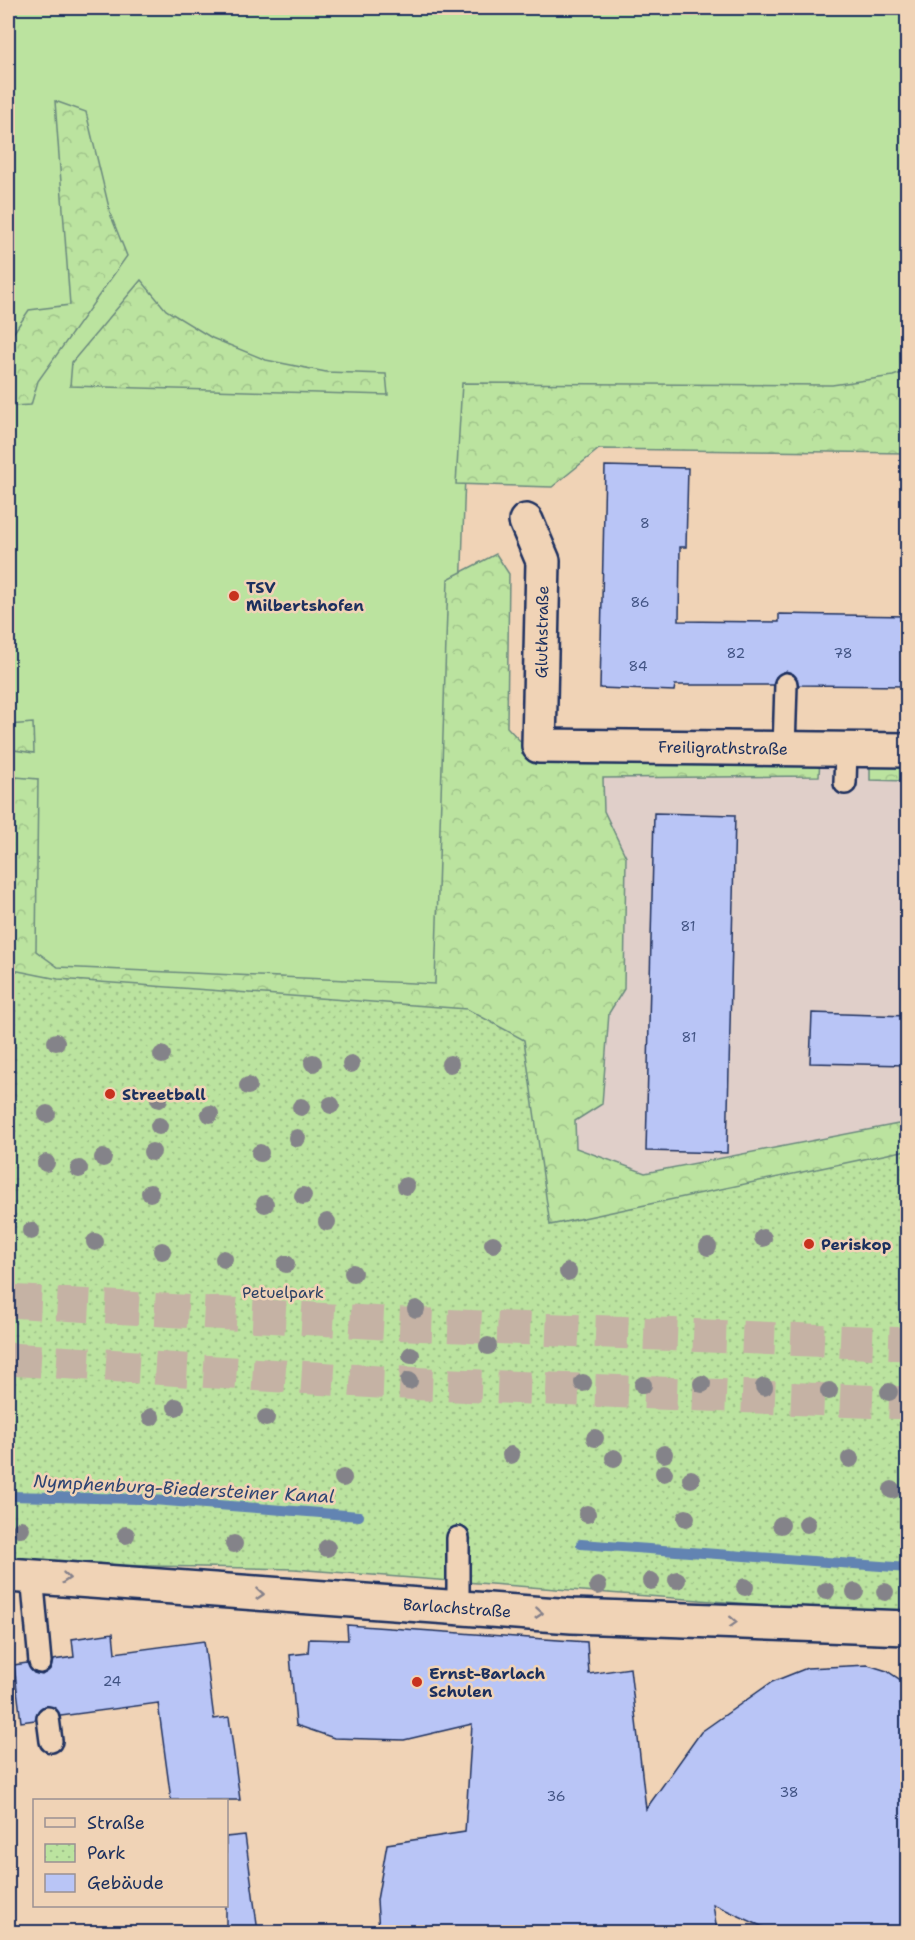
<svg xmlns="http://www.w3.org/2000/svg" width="915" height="1940" font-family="'Shantell Sans',sans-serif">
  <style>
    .built { fill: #e0cfc9 }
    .grass { fill: #bbe39f; stroke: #6b897e; stroke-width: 1.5 }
    .forest { fill: url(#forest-crowns); stroke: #6b897e; stroke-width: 1.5 }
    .park { fill: url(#park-dots); stroke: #6b897e; stroke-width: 1.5 }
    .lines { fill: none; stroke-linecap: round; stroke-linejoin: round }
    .stream { stroke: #6284b2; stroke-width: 10 }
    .building { fill: #b9c5f6; stroke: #1b2f5e; stroke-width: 1.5 }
    .highway-tunnel { stroke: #c5b2a4; stroke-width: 33; stroke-dasharray: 33 16; stroke-linecap: butt }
    .lane-casing { stroke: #1b2f5e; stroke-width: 26 }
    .street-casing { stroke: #1b2f5e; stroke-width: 38 }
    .lane { stroke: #f0d3b6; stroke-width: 21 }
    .street { stroke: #f0d3b6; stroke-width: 33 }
    .tree { fill: #848389 }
    .oneway { stroke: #86818a }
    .poi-dot { fill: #c8321e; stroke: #f0d3b6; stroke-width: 2 }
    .labels { text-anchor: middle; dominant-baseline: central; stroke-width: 5; stroke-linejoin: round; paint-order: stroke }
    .number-label { font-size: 14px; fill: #425484 }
    .poi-label { font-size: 16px; font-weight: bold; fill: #1b2f5e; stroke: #f0d3b6; text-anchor: start }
    .street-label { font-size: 16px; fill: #1b2f5e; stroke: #f0d3b6 }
    .park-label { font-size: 16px; fill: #2b4164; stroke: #f0d3b6 }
    .water-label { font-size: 18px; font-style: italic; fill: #2d4473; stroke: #f0d3b6 }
  </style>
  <defs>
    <pattern id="forest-crowns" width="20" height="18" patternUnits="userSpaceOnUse" patternTransform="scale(1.5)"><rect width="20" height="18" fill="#bbe39f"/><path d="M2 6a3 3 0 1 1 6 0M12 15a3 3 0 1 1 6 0" fill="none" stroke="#a0c38b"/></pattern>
    <pattern id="park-dots" width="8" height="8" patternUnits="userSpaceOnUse" patternTransform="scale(1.5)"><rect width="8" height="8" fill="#bbe39f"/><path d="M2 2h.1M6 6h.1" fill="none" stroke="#a0c38b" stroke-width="1.8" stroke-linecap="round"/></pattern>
  </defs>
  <rect width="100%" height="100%" fill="#f0d3b6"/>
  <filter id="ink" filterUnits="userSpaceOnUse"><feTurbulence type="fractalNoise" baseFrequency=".0167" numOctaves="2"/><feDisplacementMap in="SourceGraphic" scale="12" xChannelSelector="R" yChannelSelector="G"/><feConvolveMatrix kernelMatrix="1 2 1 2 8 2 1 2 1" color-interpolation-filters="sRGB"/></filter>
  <g filter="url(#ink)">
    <!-- built -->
    <path class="built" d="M572 746 907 751V1150L550 1225Z"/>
    <!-- grass -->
    <path class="grass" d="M8 8H907V446L466 444 456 746 467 1009 8 969Z"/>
    <!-- forest -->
    <path class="forest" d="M55 101 86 112 111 216 127 256 38 381 31 405 12 406 8 341 29 310 70 305Z
      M141 280 166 310 212 338 266 360 326 372 386 374 388 395 70 386 72 362Z
      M907 371V453L599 449 552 487 456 484 462 383 832 385 893 376Z
      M496 554 509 574 507 727 521 742 555 757 820 758 819 776 603 778 604 811 626 857 624 989 609 1013 602 1104 575 1121 576 1148 645 1173 898 1124 907 1128V1189L543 1257 8 990V844L16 777 38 779 36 951 58 967 435 984 448 579Z
      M33 723 34 753 8 749V725Z
      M870 761H907V781L870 780Z"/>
    <!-- park -->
    <path class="park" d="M8 969 58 979 467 1009 524 1040 550 1225 907 1150V1616L294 1569 8 1563Z"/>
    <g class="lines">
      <!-- stream -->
      <path class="stream" d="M8 1496 140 1499 359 1516
        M581 1544 908 1568"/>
    </g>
    <!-- building -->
    <path class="building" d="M605 466 688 468 686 547H680L679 621 779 622V614L908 616V686L799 685 793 674 786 671 776 677 773 685H675L674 691 600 688Z
      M654 813 735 815 727 1153 646 1151Z
      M812 1013 908 1016V1065L810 1063Z
      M347 1625 587 1642 589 1674 630 1668 646 1809 701 1732 772 1682 807 1668 868 1665 887 1671 908 1685V1932H774L713 1904 717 1932H379L377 1900 387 1844 465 1832 472 1724 404 1740 334 1738 296 1725 290 1655 308 1653 309 1639 348 1640Z
      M113 1633 115 1653 204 1641 214 1719 229 1717 240 1800H171L158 1703 61 1716 53 1707 46 1706 37 1713 35 1720 21 1722 14 1665 27 1663 34 1673 42 1675 51 1668 53 1660 74 1657 72 1639Z
      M245 1835 258 1932H226V1837Z"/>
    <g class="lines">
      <!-- highway-tunnel -->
      <path class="highway-tunnel" d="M8 1301 384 1323 908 1344
        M8 1359 378 1382 908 1403"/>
      <!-- lane casing -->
      <g class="lane-casing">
        <path id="lane" d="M784 749 786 684
          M845 783 846 750
          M458 1538V1608
          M32 1575 40 1662
          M48 1718 51 1741"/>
      </g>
      <!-- street casing -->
      <g class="street-casing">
        <path id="street" d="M526 521 543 561 539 746 908 750
          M8 1575 572 1616 908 1628"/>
      </g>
      <!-- lane -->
      <use href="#lane" class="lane"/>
      <!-- street -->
      <use href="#street" class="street"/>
    </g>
    <!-- trees -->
    <g class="tree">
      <circle cx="56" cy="1042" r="9"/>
      <circle cx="162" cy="1055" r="9"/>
      <circle cx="313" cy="1063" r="9"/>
      <circle cx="351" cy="1064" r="9"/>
      <circle cx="450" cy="1064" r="9"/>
      <circle cx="248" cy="1086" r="9"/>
      <circle cx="159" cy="1099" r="9"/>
      <circle cx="331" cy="1105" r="9"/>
      <circle cx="301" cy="1107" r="9"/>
      <circle cx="47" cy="1114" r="9"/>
      <circle cx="210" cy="1114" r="9"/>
      <circle cx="159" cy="1126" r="9"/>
      <circle cx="297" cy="1138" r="9"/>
      <circle cx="152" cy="1152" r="9"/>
      <circle cx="260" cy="1153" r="9"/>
      <circle cx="103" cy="1158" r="9"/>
      <circle cx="46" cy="1163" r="9"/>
      <circle cx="79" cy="1169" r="9"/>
      <circle cx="406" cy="1186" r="9"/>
      <circle cx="150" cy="1193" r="9"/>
      <circle cx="303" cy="1196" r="9"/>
      <circle cx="265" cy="1204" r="9"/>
      <circle cx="327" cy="1222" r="9"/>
      <circle cx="31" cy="1231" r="9"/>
      <circle cx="763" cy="1238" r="9"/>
      <circle cx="95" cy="1242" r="9"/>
      <circle cx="493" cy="1244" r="9"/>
      <circle cx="708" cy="1247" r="9"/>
      <circle cx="162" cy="1251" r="9"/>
      <circle cx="224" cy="1259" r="9"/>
      <circle cx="286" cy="1264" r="9"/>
      <circle cx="568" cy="1272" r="9"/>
      <circle cx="353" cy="1273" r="9"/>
      <circle cx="416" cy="1309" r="9"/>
      <circle cx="488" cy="1346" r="9"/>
      <circle cx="411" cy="1355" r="9"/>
      <circle cx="409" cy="1381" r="9"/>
      <circle cx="583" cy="1383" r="9"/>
      <circle cx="702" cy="1384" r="9"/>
      <circle cx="643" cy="1385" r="9"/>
      <circle cx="764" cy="1387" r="9"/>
      <circle cx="829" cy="1391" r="9"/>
      <circle cx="889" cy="1392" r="9"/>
      <circle cx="176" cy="1407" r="9"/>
      <circle cx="151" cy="1417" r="9"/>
      <circle cx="266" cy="1418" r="9"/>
      <circle cx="595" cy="1438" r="9"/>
      <circle cx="664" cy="1454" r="9"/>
      <circle cx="511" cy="1455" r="9"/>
      <circle cx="614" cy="1458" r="9"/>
      <circle cx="850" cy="1459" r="9"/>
      <circle cx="664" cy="1473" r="9"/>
      <circle cx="343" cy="1478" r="9"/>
      <circle cx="691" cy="1479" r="9"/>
      <circle cx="892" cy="1490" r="9"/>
      <circle cx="587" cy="1514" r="9"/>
      <circle cx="686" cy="1518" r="9"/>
      <circle cx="807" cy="1524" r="9"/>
      <circle cx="781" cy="1525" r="9"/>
      <circle cx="21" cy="1529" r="9"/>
      <circle cx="126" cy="1535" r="9"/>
      <circle cx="234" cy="1544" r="9"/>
      <circle cx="327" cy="1548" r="9"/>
      <circle cx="677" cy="1580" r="9"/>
      <circle cx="651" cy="1581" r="9"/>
      <circle cx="598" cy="1586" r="9"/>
      <circle cx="745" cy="1587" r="9"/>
      <circle cx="826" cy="1591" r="9"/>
      <circle cx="855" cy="1592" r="9"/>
      <circle cx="885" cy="1592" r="9"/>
    </g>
    <!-- one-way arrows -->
    <defs><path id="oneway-chevron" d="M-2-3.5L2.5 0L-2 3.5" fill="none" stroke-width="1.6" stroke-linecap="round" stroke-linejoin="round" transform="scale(1.5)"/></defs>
    <g class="oneway">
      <use href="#oneway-chevron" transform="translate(66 1578) rotate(5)"/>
      <use href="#oneway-chevron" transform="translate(260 1594) rotate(4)"/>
      <use href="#oneway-chevron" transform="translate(539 1613) rotate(4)"/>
      <use href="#oneway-chevron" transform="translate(733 1622) rotate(2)"/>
    </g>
  </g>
  <!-- markers -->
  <g class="poi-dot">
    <circle cx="234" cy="596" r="6"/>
    <circle cx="110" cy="1094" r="6"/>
    <circle cx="809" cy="1244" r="6"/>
    <circle cx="417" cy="1682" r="6"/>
  </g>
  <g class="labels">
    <!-- number labels -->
    <g class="number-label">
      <text x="645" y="523">8</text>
      <text x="640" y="602">86</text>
      <text x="736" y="653">82</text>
      <text x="843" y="653">78</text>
      <text x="638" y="666">84</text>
      <text x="688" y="926">81</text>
      <text x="689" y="1037">81</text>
      <text x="112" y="1681">24</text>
      <text x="789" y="1792">38</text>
      <text x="556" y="1796">36</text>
    </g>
    <!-- poi labels -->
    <g class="poi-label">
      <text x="246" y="587">TSV<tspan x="246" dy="18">Milbertshofen</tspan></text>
      <text x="122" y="1094">Streetball</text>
      <text x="821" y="1244">Periskop</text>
      <text x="429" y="1673">Ernst-Barlach<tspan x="429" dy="18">Schulen</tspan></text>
    </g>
    <!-- street labels -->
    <g class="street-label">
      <text transform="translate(542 632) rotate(-89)">Gluthstraße</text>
      <text transform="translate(723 748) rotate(1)">Freiligrathstraße</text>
      <text transform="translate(457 1608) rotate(4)">Barlachstraße</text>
    </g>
    <!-- park labels -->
    <g class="park-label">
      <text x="283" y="1292">Petuelpark</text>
    </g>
    <!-- water labels -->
    <g class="water-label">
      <text transform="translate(184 1489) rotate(3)">Nymphenburg-Biedersteiner Kanal</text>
    </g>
  </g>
  <!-- margin -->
  <rect width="915" height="1940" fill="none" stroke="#f0d3b6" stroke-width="30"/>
  <rect x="15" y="15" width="885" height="1910" fill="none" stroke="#1b2f5e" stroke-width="2" filter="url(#ink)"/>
  <!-- legend -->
  <rect x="33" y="1799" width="195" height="108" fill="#f0d3b6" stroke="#9b9193" stroke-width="1.5"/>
  <rect x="45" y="1818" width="30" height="9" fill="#f0d3b6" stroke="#9b9193" stroke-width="1.5"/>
  <text x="87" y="1829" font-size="18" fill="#1b2f5e">Straße</text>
  <rect x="45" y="1844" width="30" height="18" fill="url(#park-dots)" stroke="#9b9193" stroke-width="1.5"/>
  <text x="87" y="1859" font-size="18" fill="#1b2f5e">Park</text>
  <rect x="45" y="1874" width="30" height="18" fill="#b9c5f6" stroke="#9b9193" stroke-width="1.5"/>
  <text x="87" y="1889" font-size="18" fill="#1b2f5e">Gebäude</text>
</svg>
